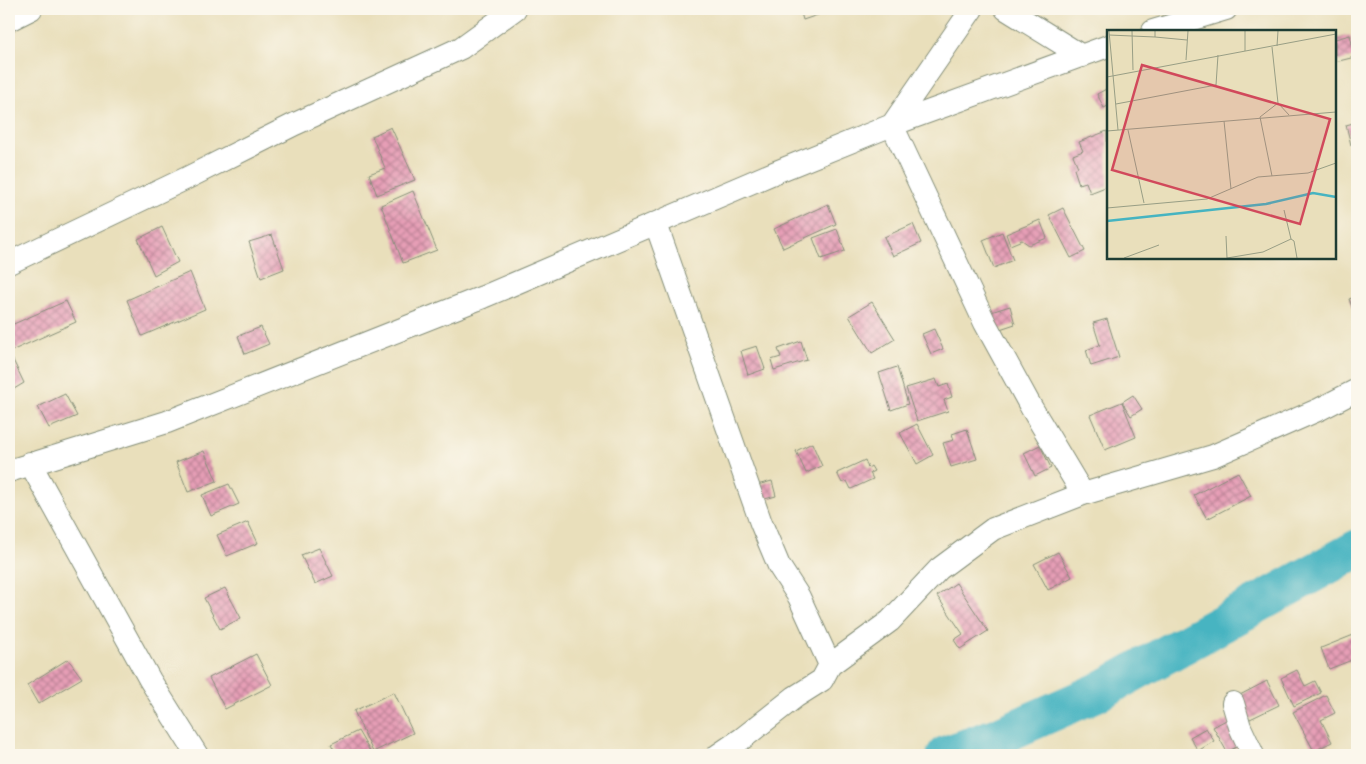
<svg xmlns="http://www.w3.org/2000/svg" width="1366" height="764" font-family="'Patrick Hand',sans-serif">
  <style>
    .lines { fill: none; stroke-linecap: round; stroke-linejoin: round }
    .river { stroke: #46b4c1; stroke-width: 39 }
    .building { fill: url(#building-cross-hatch) }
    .street-casing { stroke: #848e78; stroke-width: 24 }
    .street { stroke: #fff; stroke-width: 22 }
    .inset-river { fill: none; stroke: #46b4c1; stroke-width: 2.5 }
    .inset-road { fill: none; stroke: #989e85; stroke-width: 1 }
    .view { fill: #d1495b; fill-opacity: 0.15; stroke: #d1495b; stroke-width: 2.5 }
    .inset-edge { fill: none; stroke: #1f3d34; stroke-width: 2.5 }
  </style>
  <defs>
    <pattern id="building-cross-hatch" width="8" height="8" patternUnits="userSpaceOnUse" patternTransform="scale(1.25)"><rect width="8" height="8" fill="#e69eb6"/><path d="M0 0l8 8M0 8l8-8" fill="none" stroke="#ba8295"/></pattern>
  </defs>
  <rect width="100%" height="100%" fill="#fbf7ec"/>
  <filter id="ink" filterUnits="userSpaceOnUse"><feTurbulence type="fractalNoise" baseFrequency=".02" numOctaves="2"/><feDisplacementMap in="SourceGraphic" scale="10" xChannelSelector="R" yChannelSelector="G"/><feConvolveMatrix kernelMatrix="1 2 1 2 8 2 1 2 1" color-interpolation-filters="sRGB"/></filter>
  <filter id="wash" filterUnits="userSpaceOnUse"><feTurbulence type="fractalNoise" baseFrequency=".0096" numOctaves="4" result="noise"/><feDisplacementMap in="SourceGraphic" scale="20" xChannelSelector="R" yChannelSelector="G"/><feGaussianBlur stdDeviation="1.12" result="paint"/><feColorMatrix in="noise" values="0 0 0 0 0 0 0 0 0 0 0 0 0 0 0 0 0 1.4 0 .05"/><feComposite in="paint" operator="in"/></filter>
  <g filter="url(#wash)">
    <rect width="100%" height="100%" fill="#e9dfbb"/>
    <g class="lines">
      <!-- river -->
      <path class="river" d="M946 755 999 736 1098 692 1357 549"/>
    </g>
    <g id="blocks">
      <!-- building -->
      <path class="building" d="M800 9H835L803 20Z
        M1350 35 1355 57 1335 62V39Z
        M1108 88V106L1104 108 1097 94Z
        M1357 122V143L1351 145 1346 125Z
        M391 127 415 180 377 195 369 174 385 168 372 136Z
        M1107 131 1108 186 1090 193 1086 182 1079 184 1074 169 1078 167 1073 155 1083 151 1079 142Z
        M413 191 437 250 403 263 381 205Z
        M828 204 836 224 783 248 774 229Z
        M1063 208 1085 251 1071 258 1049 215Z
        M1040 220 1047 238 1029 245 1022 240 1010 245 1006 234Z
        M913 224 921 243 893 256 884 237Z
        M162 227 178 262 154 275 138 239Z
        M837 229 845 251 821 259 813 238Z
        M1002 232 1013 260 994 268 983 240Z
        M272 235 284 269 261 278 249 242Z
        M190 272 205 309 142 336 127 300Z
        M1357 296V321L1349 299Z
        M66 301 76 322 9 352V326Z
        M872 302 895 339 872 353 849 316Z
        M1010 306 1015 324 997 330 991 312Z
        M1107 319 1119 357 1091 366 1086 350 1100 345 1093 323Z
        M261 327 269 344 245 354 238 336Z
        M934 329 943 349 931 354 922 334Z
        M801 341 807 360 774 370 771 360 781 357 778 349Z
        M757 346 765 369 748 375 741 351Z
        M13 360 24 383 9 392V363Z
        M897 367 908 404 891 410 879 373Z
        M936 379 939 387 948 384 952 397 944 400 948 411 917 421 906 388Z
        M65 394 77 416 49 428 38 407Z
        M1133 395 1142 409 1131 416 1122 402 1136 437 1105 450 1090 415 1122 402Z
        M917 424 933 455 917 464 900 433Z
        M967 429 977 459 951 467 943 443 954 440 952 434Z
        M812 443 822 466 806 473 796 451Z
        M1040 445 1051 468 1035 476 1024 453Z
        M204 451 217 481 188 492 176 462Z
        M865 460 868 468 871 466 874 471 870 473 873 479 851 489 847 481 842 483 837 473Z
        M1238 472 1251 496 1207 519 1194 495Z
        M772 481 776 496 761 500 757 485Z
        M229 484 239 504 211 516 202 495Z
        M248 522 258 543 227 556 217 535Z
        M319 548 333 576 315 584 301 555Z
        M1058 552 1072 577 1048 590 1034 564Z
        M956 583 988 631 960 649 954 640 963 634 937 596Z
        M225 588 241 618 220 629 204 598Z
        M1356 634 1357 658 1329 669 1321 648Z
        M256 654 272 685 225 709 209 678Z
        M68 659 82 678 38 704 27 685Z
        M1297 670 1305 686 1315 681 1321 693 1294 706 1281 678Z
        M1267 681 1279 705 1248 720 1236 697Z
        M394 692 413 733 373 752 354 711Z
        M1326 695 1335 713 1321 720 1332 742 1314 751 1293 712Z
        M1228 719 1242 744 1227 752 1213 727Z
        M1206 728 1214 741 1198 751 1190 737Z
        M358 731 372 755H337L331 744Z"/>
    </g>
  </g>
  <g filter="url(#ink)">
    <use href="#blocks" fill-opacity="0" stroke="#848e78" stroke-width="1"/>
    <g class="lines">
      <!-- street casing -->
      <g class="street-casing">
        <path id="street" d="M972 9 892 125 985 323 1031 407 1083 494
          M1006 9 1082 56
          M9 20 31 9
          M1153 31 1226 9
          M656 224 761 523 779 566 799 597 830 665
          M9 263 187 178 295 124 461 48 515 9
          M30 463 150 680 197 755
          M9 471 167 422 483 297 776 172 892 125 1108 46
          M1233 703 1240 727 1253 755
          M718 755 743 738 795 697 822 680 830 665 890 621 939 569 993 529 1083 494 1213 456 1320 409 1357 390"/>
      </g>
      <!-- street -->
      <use href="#street" class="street"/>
    </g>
  </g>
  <!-- overview -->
  <g transform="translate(1107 30)">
    <rect width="229" height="229" fill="#e9dfbb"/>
    <path class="inset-river" d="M0 191 159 174 206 163 229 167"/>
    <path class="inset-road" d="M2 1 11 100M25 1 26 40M48 1V7L80 10M2 5 48 7M170 16 171 1M165 17 171 73 182 85M138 21V1M79 30 81 1M0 47 229 4M9 74 109 55 111 25M117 91 124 159M21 100 37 173M0 101 229 82M165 146 153 87 171 73M0 178 100 169 151 147 201 143 229 133M177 180 184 209M119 206 120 228M17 228 52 215M120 228 156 222 184 209 187 211 190 228"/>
    <path class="view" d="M35 35 223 89 193 194 5 140Z"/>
    <rect width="229" height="229" class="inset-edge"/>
  </g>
  <!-- margin -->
  <rect width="1366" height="764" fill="none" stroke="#fbf7ec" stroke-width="30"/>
</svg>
